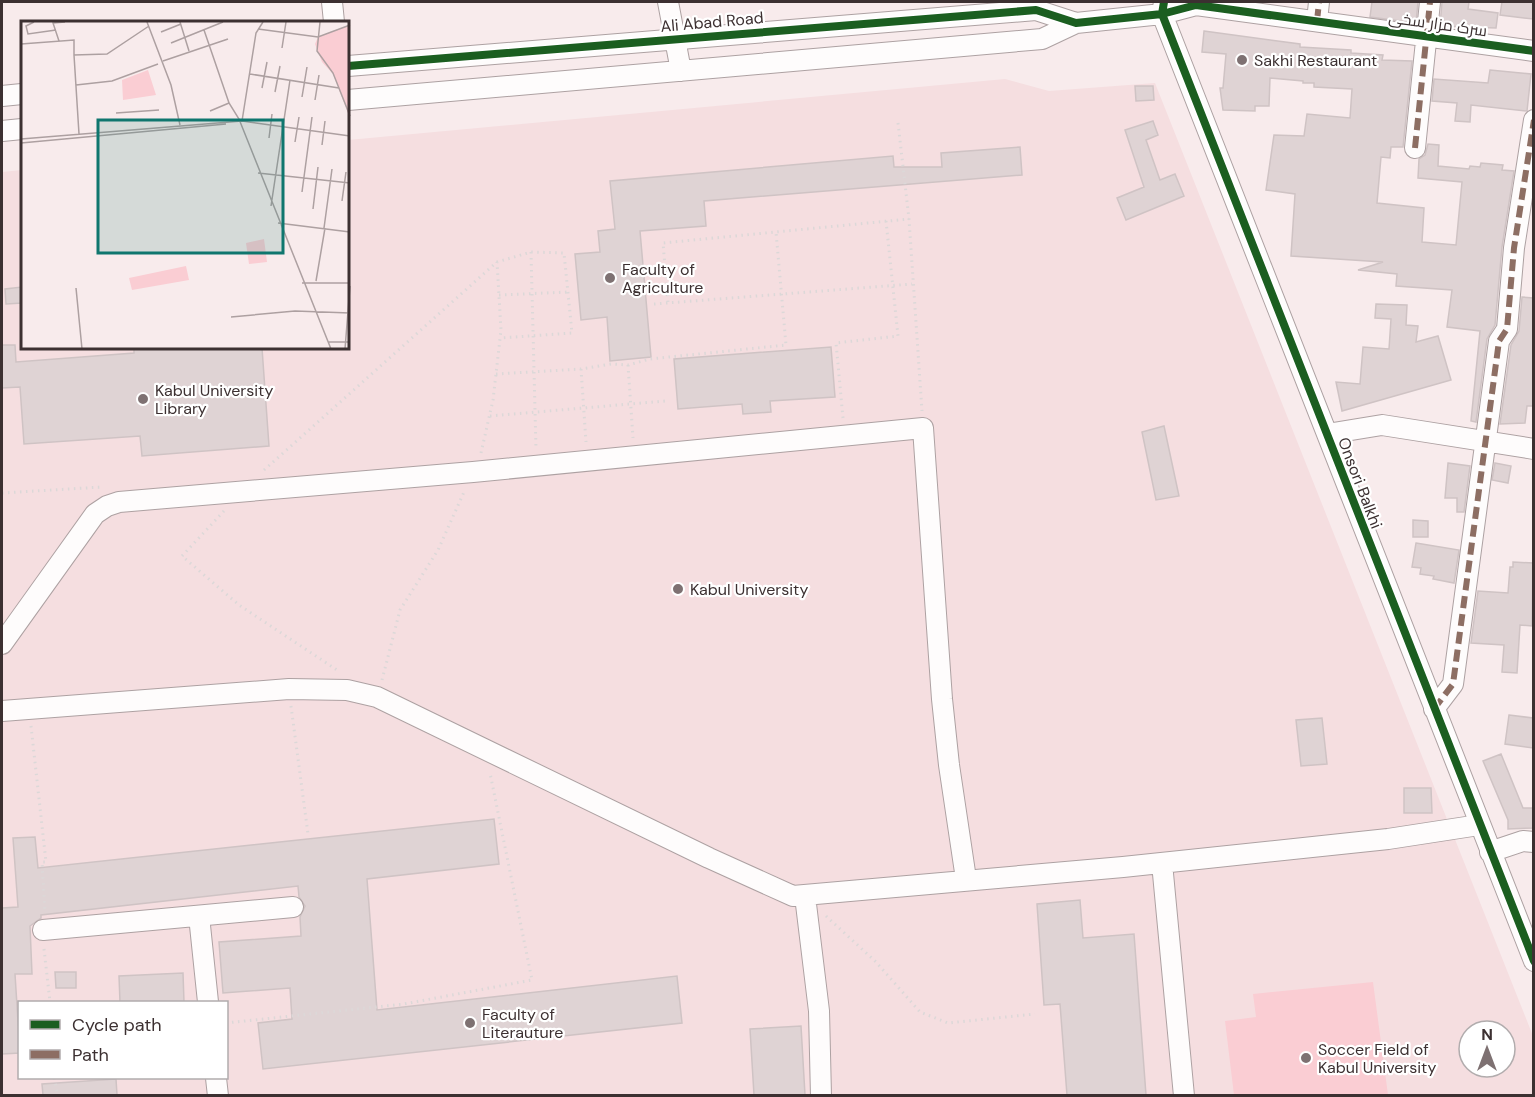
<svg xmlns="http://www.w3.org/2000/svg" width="1535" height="1097" font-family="'DM Sans',Cairo,sans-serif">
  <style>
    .built { fill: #f5dee0; fill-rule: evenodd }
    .green { fill: #facdd3 }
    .building { fill: #dfd3d4; stroke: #cfc3c4; stroke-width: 1.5 }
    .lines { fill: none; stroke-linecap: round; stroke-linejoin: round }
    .minor-casing { stroke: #ada1a2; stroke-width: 22 }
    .path { stroke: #dcd8d8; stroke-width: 3; stroke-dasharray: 1.5 4.5; stroke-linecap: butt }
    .minor { stroke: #fefcfc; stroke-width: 20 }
    .quiet { stroke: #8d6e63; stroke-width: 6; stroke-dasharray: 12 6; stroke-linecap: butt }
    .cycleway-casing { stroke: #fff; stroke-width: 11 }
    .cycleway { stroke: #1b5e20; stroke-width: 8 }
    .poi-dot { fill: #7e7172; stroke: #fff; stroke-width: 2 }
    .labels { text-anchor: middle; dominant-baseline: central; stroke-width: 4.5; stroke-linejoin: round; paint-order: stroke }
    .street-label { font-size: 16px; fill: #3c3031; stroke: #fff }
    .poi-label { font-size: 16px; fill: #3c3031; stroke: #fff; text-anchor: start }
    .inset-road { fill: none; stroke: #ada0a1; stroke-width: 1.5 }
    .view { fill: #0f766e; fill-opacity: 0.15; stroke: #0f766e; stroke-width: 3 }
    .inset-edge { fill: none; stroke: #3c3031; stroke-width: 3 }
  </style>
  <rect width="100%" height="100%" fill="#f8ebec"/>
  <!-- built -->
  <path class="built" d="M1005 79 1049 91 1155 83 1533 1036V1095L2 1096V172L22 170V348H348V140ZM20 1002H226V1078H20ZM1469 1031H1505V1067H1469Z"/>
  <!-- green -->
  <path class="green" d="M1373 982 1388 1095H1234L1225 1021 1256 1017 1253 994Z"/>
  <!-- building -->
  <path class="building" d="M1372 2H1418L1416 23 1370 17Z
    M1442 2H1469L1468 9 1498 13 1496 28 1440 26Z
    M1502 2H1533V19L1500 15Z
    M1204 31 1300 44V47L1351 50V53L1383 55 1382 60 1412 61 1403 147H1391L1390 158 1381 157 1377 203 1424 208 1422 242 1456 245 1462 182 1418 178 1419 159 1425 155 1428 144 1439 145 1438 166 1469 169 1470 166 1480 167 1481 163 1503 165 1502 170 1514 171 1502 247 1495 325 1487 339 1476 422 1471 421 1480 331 1447 327 1452 290 1396 286 1397 274 1358 270 1383 262 1291 256 1295 194 1266 190 1274 135 1304 136 1307 114 1350 118 1352 89 1314 87V83H1303V81L1270 78 1269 106H1255V111L1223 110 1220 88H1223L1226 54 1202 52Z
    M1490 70 1531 74 1527 111 1471 105 1470 122 1455 121 1457 103 1432 101 1434 79 1488 83Z
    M1135 86H1153L1154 100 1136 101Z
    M1153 121 1158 135 1146 140 1160 180 1175 174 1184 196 1126 220 1117 198 1144 187 1125 130Z
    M1020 147 1022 175 704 201 706 226 640 231 651 357 610 361 607 317 581 320 575 254 600 252 598 231 615 229 610 181 893 156 894 167H942L941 153Z
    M22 287V303L6 304 5 289Z
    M1522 297 1533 298V406H1527L1525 423 1500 424 1511 345 1519 331Z
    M1376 304 1407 305 1406 325 1418 326 1416 342 1438 336 1451 380 1342 411 1336 382 1360 384 1363 347 1389 349 1391 319 1375 318Z
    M2 345H15L16 362 134 353V348H262L269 446 142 456 140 436 24 444 20 387 2 388Z
    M831 347 835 397 770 401 771 412 743 414 742 404 678 409 674 359Z
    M1164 426 1179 496 1156 500 1142 432Z
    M1448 463 1470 466 1464 512H1457V498H1445Z
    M1495 463 1511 466 1508 483 1492 480Z
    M1413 520 1428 521V537H1413Z
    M1416 543 1459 550 1454 583 1433 579 1434 576 1420 574 1421 568 1412 567Z
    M1513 562 1533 563 1532 626 1520 625 1517 673 1502 672 1504 645 1471 643 1478 591 1508 593 1510 567H1513Z
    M1509 715 1533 718V748L1505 744Z
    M1322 718 1327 764 1301 766 1296 720Z
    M1501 754 1523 808H1533V828L1508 829V820L1483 761Z
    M1404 788H1431L1432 813H1404Z
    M494 819 499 864 367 879 377 1010 677 976 682 1023 263 1069 258 1023 292 1019 290 988 223 993 219 942 301 936 300 917 305 906 299 897 298 886 41 915V918L30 926 32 974H15L20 1053 2 1054V908L18 907 13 838 35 837 38 868Z
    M1080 900 1083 938 1134 934 1146 1095H1067L1060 1004 1044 1005 1037 904Z
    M55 972H76V988H56Z
    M183 973 184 1002H120L119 976Z
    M801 1026 805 1095H754L750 1029Z
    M116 1079 117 1095H43L42 1084Z"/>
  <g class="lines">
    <!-- minor casing -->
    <g class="minor-casing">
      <path id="minor" d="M332 2 334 22
        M668 2 681 71
        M1164 2 1162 14 1534 961
        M1317 21 1319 2
        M348 66 1036 10 1076 23 1162 14 1196 5 1534 51
        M2 96 22 94
        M348 100 1042 39 1076 23
        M2 131 22 129
        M1415 148 1430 2
        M1327 434 1382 425 1534 449
        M2 644 95 514 107 506 119 502 473 472 923 428 942 699 949 765 966 879
        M1434 709 1453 684 1499 341 1507 329 1514 248 1534 120
        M2 711 289 689 347 690 377 697 709 858 793 896 1123 867 1388 839 1479 825
        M1490 852 1523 841 1534 842
        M1162 863 1184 1096
        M805 896 819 1011 821 1096
        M199 916 208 1002
        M43 930 293 907
        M216 1078 218 1096"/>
    </g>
    <!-- path -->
    <path class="path" d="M898 123 909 219 922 411
      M531 252 536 449
      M499 295 568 292
      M668 302 663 243 909 219
      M654 304 912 284
      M628 365 633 438
      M581 369 586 442
      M496 374 581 369 611 364 628 365 650 359 786 345 776 232
      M490 416 665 401
      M843 418 836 343 898 336 886 221
      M481 453 493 400 501 330 497 262
      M264 470 497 262 531 252 564 253 572 333 500 338
      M2 493 102 487
      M224 511 182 556 239 605 337 670
      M382 680 400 610 438 550 464 492
      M291 706 308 834
      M31 726 46 862H42L45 913
      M826 916 876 962 920 1012 948 1023 1035 1014
      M44 949 50 1002
      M226 1023 404 1004 532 980 490 773
      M54 1078 58 1096"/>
    <!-- minor -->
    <use href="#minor" class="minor"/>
    <!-- quiet -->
    <path class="quiet" d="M1317 21 1319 2
      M1415 148 1430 2
      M1434 709 1453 684 1499 341 1507 329 1514 248 1534 120"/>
    <!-- cycleway casing -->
    <g class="cycleway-casing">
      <path id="cycleway" d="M1164 2 1162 14 1534 961
        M348 66 1036 10 1076 23 1162 14 1196 5 1534 51"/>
    </g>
    <!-- cycleway -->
    <use href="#cycleway" class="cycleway"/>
  </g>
  <!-- markers -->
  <g class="poi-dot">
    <circle cx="1242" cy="60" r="6"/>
    <circle cx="610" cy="278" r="6"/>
    <circle cx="143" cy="399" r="6"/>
    <circle cx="678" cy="589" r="6"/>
    <circle cx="470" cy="1023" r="6"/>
    <circle cx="1306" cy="1058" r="6"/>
  </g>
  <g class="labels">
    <!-- street labels -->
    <g class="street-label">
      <text transform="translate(712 22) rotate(-5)">Ali Abad Road</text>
      <text transform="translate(1438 24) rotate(8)">سرک مزار سخی</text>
      <text transform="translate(1360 483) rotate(69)">Onsori Balkhi</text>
    </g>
    <!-- poi labels -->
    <g class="poi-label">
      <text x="1254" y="60">Sakhi Restaurant</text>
      <text x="622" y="269">Faculty of<tspan x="622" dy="18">Agriculture</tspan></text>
      <text x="155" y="390">Kabul University<tspan x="155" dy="18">Library</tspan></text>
      <text x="690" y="589">Kabul University</text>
      <text x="482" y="1014">Faculty of<tspan x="482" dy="18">Literauture</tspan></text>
      <text x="1318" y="1049">Soccer Field of<tspan x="1318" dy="18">Kabul University</tspan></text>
    </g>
  </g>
  <!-- overview -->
  <g transform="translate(21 21)">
    <rect width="328" height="328" fill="#f8ebec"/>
    <path d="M328 4V95L312 53 301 41 294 23 297 16ZM127 49 135 74 102 79 101 59ZM243 218 246 241 228 243 225 222ZM165 245 168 259 111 269 108 257Z" fill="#facdd3"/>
    <path class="inset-road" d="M13 1 5 5 7 13 35 9M126 1 150 64 159 104M159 1 168 30M299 1 296 30 312 52 329 95M237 8 297 16 329 4M183 9 208 82 218 98 310 328M140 11 160 3M38 20 32 2 44 1M150 22 202 1M0 23 53 19V34L86 33 128 5M261 27 265 1M53 34 58 113M142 40 207 18M229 53 318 67M55 64 91 60 137 43M241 67 246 41M254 71 259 45M281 76 286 46M294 79 298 54M189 90 208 82M95 92 138 89M221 100 235 12 242 1M248 117 251 93M0 118 221 100 329 115M274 121 278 96M0 122 205 103M301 124 304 100M237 152 329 162M281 171 291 96M321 180 325 151M250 185 269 59M292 188 297 146M257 202 329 211M303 207 311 148M295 260 304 207M281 262H329M55 267 61 328M210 296 274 290 329 292M307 321H329M324 328 329 265"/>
    <path class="view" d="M77 99H262V232H77Z"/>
    <rect width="328" height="328" class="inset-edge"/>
  </g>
  <!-- border -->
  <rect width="1535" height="1097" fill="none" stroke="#3c3031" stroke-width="6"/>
  <!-- legend -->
  <rect x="18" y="1001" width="210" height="78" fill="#ffffff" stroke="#b1acad" stroke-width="1.5"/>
  <rect x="30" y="1020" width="30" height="9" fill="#1b5e20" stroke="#b1acad" stroke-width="1.5"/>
  <text x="72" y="1031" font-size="18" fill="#3c3031">Cycle path</text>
  <rect x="30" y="1050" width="30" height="9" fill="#8d6e63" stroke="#b1acad" stroke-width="1.5"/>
  <text x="72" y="1061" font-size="18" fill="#3c3031">Path</text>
  <!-- north arrow -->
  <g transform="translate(1487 1049)"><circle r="28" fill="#ffffff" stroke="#b1acad" stroke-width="1.5"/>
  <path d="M0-4.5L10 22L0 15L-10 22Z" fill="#7e7172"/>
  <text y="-9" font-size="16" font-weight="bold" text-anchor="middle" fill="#3c3031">N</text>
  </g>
</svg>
